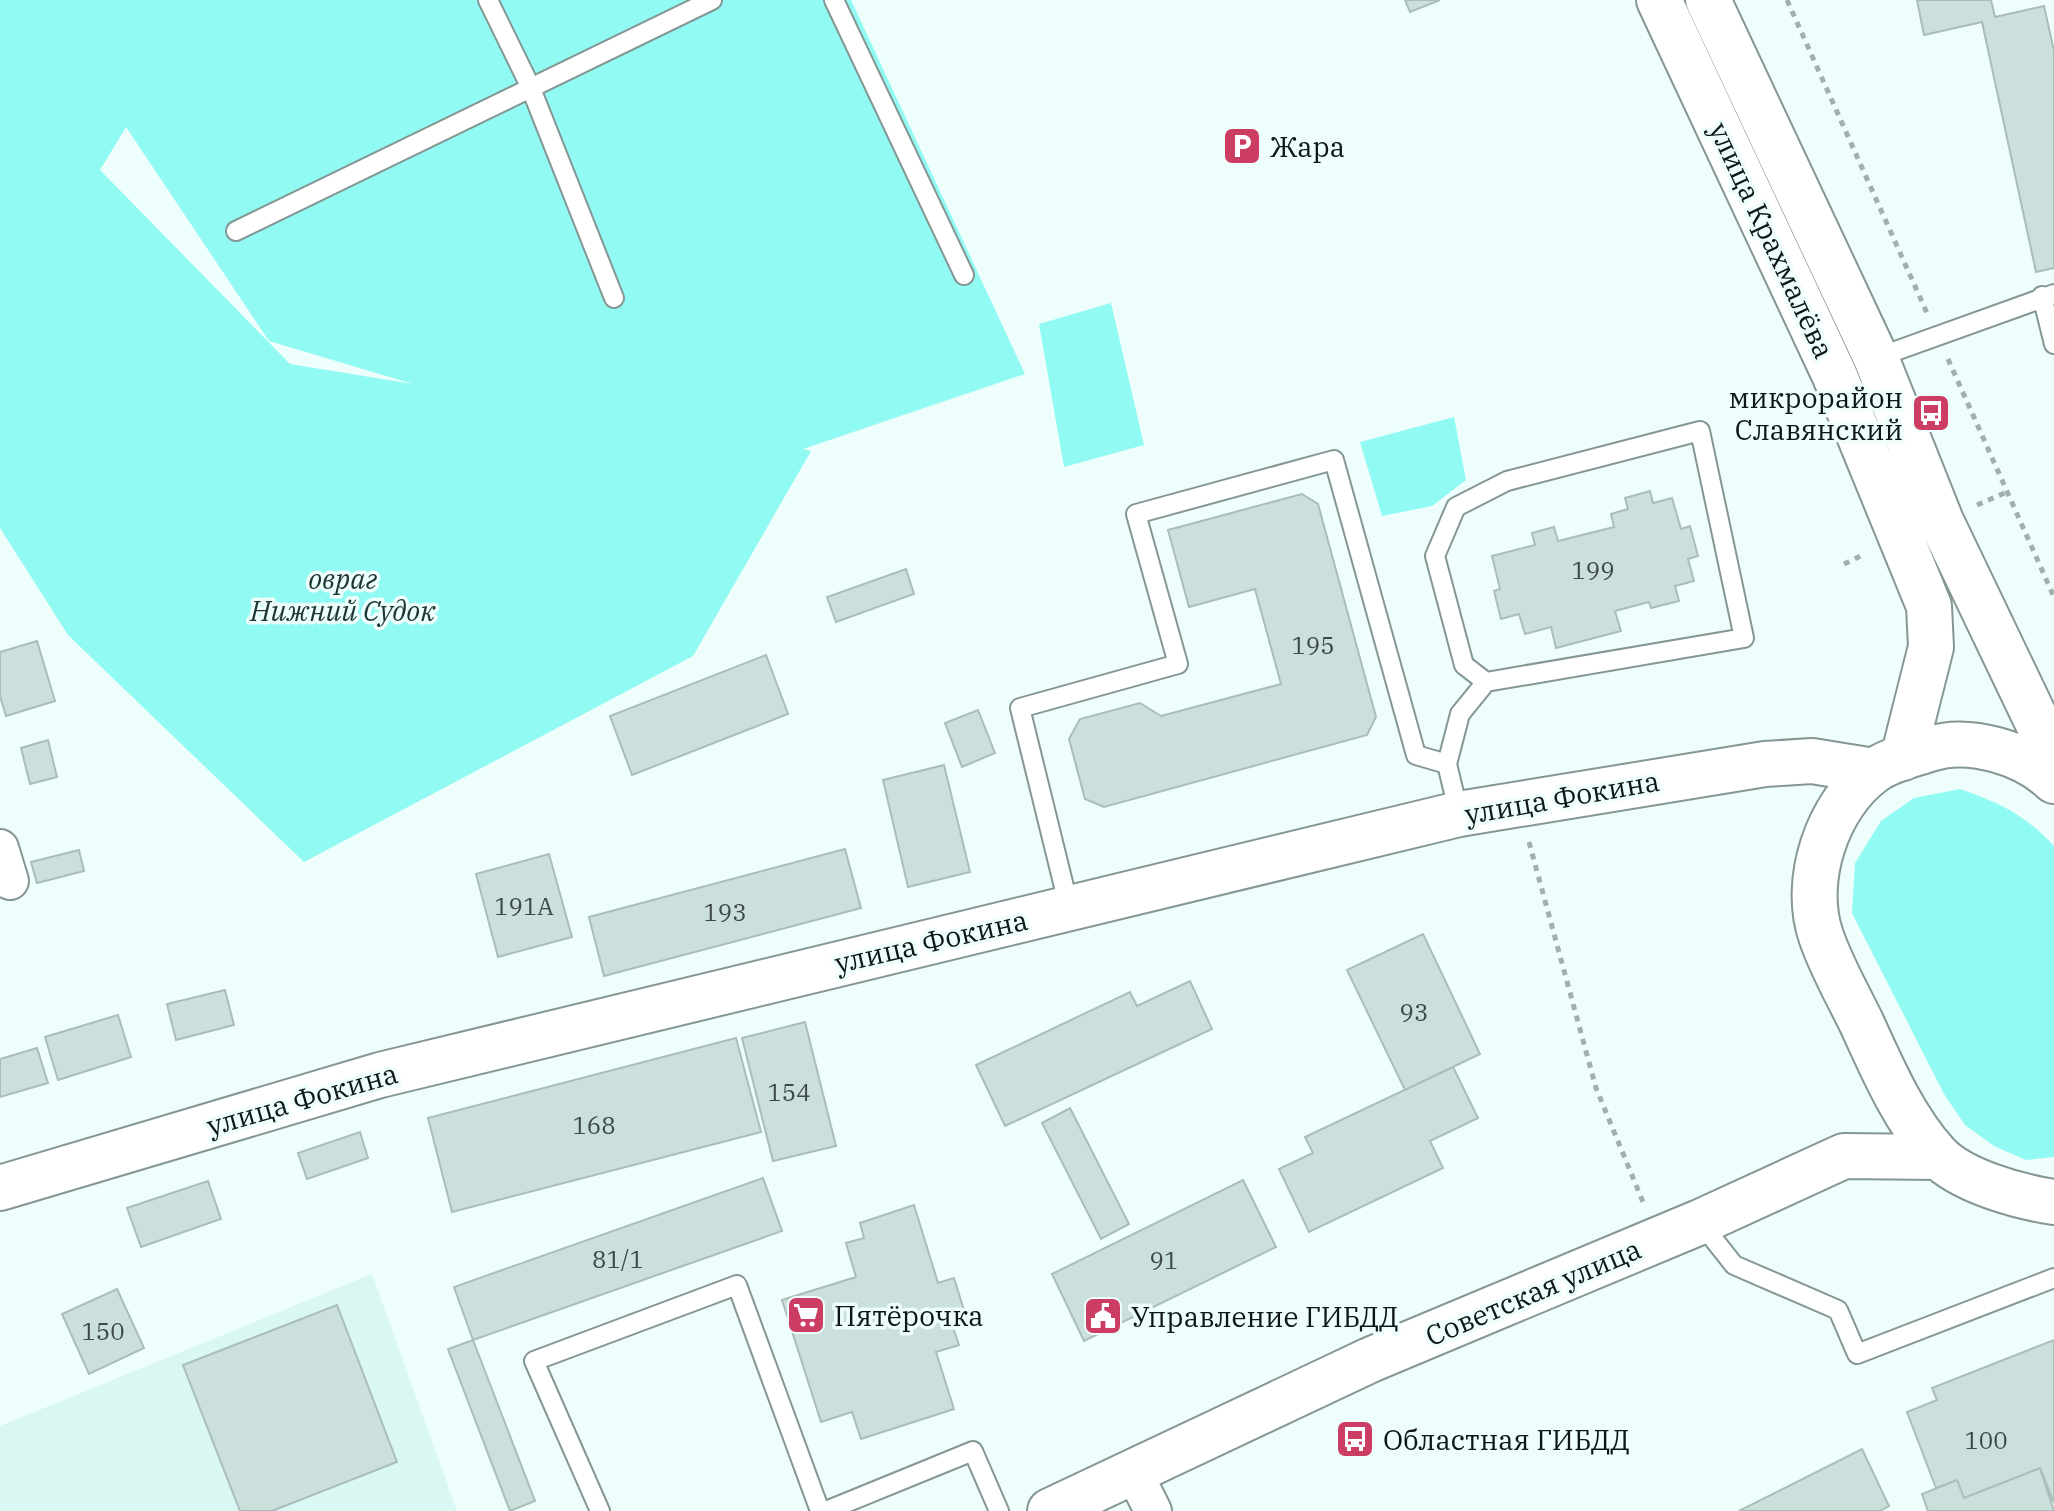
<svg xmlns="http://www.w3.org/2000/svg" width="2054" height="1511" font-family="'IBM Plex Serif',serif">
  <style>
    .built { fill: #d9f7f3 }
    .green { fill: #91faf2; fill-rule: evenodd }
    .building { fill: #cbdfdc; stroke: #aabdbb; stroke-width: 2 }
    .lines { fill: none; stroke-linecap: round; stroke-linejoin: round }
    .service-casing { stroke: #849795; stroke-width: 22 }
    .minor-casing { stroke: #849795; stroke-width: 40 }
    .secondary-casing { stroke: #849795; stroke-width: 48 }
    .path { stroke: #a2afae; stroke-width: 5; stroke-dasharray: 6 6; stroke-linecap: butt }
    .service { stroke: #fff; stroke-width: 18 }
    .minor { stroke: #fff; stroke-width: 36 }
    .secondary { stroke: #fff; stroke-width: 44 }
    .labels { text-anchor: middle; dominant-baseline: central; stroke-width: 7; stroke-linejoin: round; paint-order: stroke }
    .number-label { font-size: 24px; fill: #3e4848 }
    .poi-label { font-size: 28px; fill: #0f1616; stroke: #eefefc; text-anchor: start }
    .street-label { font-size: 28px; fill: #0f1616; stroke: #eefefc }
    .park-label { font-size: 28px; font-style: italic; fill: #1d3634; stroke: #eefefc }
  </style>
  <rect width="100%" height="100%" fill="#eefefc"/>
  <!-- built -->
  <path class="built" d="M372 1274 457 1511H0V1426Z"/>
  <!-- green -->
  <path class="green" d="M0 0H851L1025 374 803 449 811 451 693 656 304 862 68 635 0 528ZM126 127 269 341 413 384 290 364 100 170Z
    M1111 303 1144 445 1064 467 1039 324Z
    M1454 417 1466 480 1432 506 1382 516 1360 442Z
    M1960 789C2000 803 2024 814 2054 846V1157L2026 1160 1994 1146 1965 1125 1944 1094 1852 913 1855 863 1881 821 1914 798Z"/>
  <!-- building -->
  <path class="building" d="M1405 0H1440L1410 12Z
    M1917 0H1991L1995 17 2044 6 2054 51V268L2036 272 1982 22 1924 35Z
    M1650 491 1653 503 1672 498 1681 529 1690 526 1698 556 1688 559 1694 581 1675 586 1679 601 1651 608 1649 602 1615 611 1621 631 1556 648 1551 627 1525 634 1519 614 1501 619 1494 591 1500 589 1492 556 1535 545 1532 533 1554 527 1558 541 1614 527 1611 514 1628 509 1625 498Z
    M1302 494 1318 504 1376 717 1367 735 1104 807 1085 799 1069 739 1080 719 1140 703 1161 716 1281 684 1255 589 1189 607 1168 530Z
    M906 569 914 594 836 622 827 597Z
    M37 641 55 701 6 716 0 696V652Z
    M766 655 788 714 632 775 610 716Z
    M978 710 995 753 962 767 945 723Z
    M48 740 57 777 30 784 21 748Z
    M944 765 970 872 908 887 883 780Z
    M845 849 861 908 604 976 589 917Z
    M79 850 84 871 37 883 31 862Z
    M549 854 572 937 498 957 476 874Z
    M1423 934 1480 1054 1405 1090 1347 970Z
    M1190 981 1212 1029 1005 1126 976 1065 1130 992 1137 1006Z
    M225 990 234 1025 176 1040 167 1004Z
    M118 1015 131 1057 58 1080 45 1037Z
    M805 1022 836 1146 773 1161 742 1038Z
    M736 1038 761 1132 452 1212 428 1118Z
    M37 1048 48 1083 0 1097V1059Z
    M1453 1067 1478 1118 1430 1141 1443 1168 1309 1232 1279 1169 1313 1153 1305 1137Z
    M1070 1108 1129 1224 1101 1239 1042 1123Z
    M360 1132 368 1158 307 1179 298 1153Z
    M763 1178 782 1231 473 1340 454 1287Z
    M1243 1180 1276 1247 1084 1341 1052 1274Z
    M208 1181 221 1219 141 1247 127 1208Z
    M914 1205 938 1283 954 1278 964 1310 949 1315 959 1345 936 1352 954 1409 861 1439 852 1412 821 1422 782 1300 856 1277 846 1243 864 1238 860 1223Z
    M117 1289 144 1348 89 1374 62 1314Z
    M337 1305 397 1462 272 1511H240L183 1365Z
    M473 1340 535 1501 510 1511 448 1349Z
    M2054 1340V1503L2040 1468 1964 1498 1957 1480 1936 1488 1907 1412 1937 1400 1932 1388Z
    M1862 1449 1889 1506 1880 1511H1739Z
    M2040 1468 2054 1511H1928L1922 1494 1957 1480 1964 1498Z"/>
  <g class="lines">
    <!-- service casing -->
    <g class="service-casing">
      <path id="service" d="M488 0 530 86 614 298
        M834 0 964 275
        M236 231 712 0
        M2042 296 2054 344
        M1876 358 2054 294
        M1459 814 1447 764 1460 714 1486 682 1744 638 1700 431 1507 481 1456 507 1435 556 1464 665 1486 682
        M1069 907 1020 708 1178 664 1136 514 1334 460 1416 755 1447 764
        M1700 1222 1734 1265 1838 1310 1857 1354 2054 1278
        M600 1511 534 1361 737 1285 820 1511
        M826 1511 973 1451 999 1511"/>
    </g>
    <!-- minor casing -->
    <g class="minor-casing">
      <path id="minor" d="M0 848 10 881
        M1132 1469 1153 1511"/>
    </g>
    <!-- secondary casing -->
    <g class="secondary-casing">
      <path id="secondary" d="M1659 0 1834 374 1929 606 1931 647 1903 758
        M1708 0 1876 358 1941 521 2054 757
        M2054 781C2025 753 1969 736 1930 749 1912 755 1889 760 1874 771 1827 805 1802 881 1821 936 1831 966 1848 995 1862 1024 1882 1068 1904 1119 1937 1155 1961 1181 2020 1197 2054 1202
        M0 1188 380 1075 1459 814 1765 764 1812 761 1874 771
        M1050 1511 1370 1360 1700 1222 1844 1156 1939 1157"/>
    </g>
    <!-- path -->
    <path class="path" d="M1787 0 1927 313
      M1948 359 2054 597
      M1977 505 2007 492
      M1844 564 1865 554
      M1529 842 1596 1088 1643 1202"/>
    <!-- service -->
    <use href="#service" class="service"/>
    <!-- minor -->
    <use href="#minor" class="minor"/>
    <!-- secondary -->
    <use href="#secondary" class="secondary"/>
  </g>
  <!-- icons -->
  <defs>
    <g id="parking-square" transform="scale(2)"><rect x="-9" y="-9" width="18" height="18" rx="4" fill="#cc3d64" stroke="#eefefc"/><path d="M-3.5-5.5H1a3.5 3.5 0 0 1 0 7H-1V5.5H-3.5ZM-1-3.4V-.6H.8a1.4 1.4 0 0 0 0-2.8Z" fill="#fff"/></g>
    <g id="bus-square" transform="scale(2)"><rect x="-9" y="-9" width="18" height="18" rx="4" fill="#cc3d64" stroke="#eefefc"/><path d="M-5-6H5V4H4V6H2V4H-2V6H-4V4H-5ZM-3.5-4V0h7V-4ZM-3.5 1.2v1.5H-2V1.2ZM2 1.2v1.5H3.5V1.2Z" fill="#fff"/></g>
    <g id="supermarket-square" transform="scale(2)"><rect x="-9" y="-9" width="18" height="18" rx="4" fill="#cc3d64" stroke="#eefefc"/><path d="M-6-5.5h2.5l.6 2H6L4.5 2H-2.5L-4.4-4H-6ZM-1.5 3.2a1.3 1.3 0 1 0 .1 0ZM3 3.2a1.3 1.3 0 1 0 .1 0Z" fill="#fff"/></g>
    <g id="civic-square" transform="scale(2)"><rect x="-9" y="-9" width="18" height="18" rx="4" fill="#cc3d64" stroke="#eefefc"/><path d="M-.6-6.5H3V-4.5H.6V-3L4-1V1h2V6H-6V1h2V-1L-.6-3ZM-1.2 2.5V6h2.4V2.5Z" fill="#fff"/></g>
  </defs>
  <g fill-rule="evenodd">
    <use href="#parking-square" x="1242" y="146"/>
    <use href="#bus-square" x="1931" y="413"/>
    <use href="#supermarket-square" x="806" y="1315"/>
    <use href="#civic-square" x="1103" y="1316"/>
    <use href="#bus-square" x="1355" y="1439"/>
  </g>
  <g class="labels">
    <!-- number labels -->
    <g class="number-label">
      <text x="1593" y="570">199</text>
      <text x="1313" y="645">195</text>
      <text x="524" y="906">191А</text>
      <text x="725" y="912">193</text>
      <text x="1414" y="1012">93</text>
      <text x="789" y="1092">154</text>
      <text x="594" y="1125">168</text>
      <text x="618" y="1259">81/1</text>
      <text x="1164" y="1260">91</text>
      <text x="103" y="1331">150</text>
      <text x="1986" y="1440">100</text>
    </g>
    <!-- poi labels -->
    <g class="poi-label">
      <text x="1270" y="146">Жара</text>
      <text x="1903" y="397" text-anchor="end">микрорайон<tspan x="1903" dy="32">Славянский</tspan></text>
      <text x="834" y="1315">Пятёрочка</text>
      <text x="1131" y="1316">Управление ГИБДД</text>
      <text x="1383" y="1439">Областная ГИБДД</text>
    </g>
    <!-- street labels -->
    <g class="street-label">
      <text transform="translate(1772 240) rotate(65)">улица Крахмалёва</text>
      <text transform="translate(1562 797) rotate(-10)">улица Фокина</text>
      <text transform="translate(931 941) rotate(-13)">улица Фокина</text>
      <text transform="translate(302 1099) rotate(-16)">улица Фокина</text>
      <text transform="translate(1533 1292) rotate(-23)">Советская улица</text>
    </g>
    <!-- park labels -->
    <g class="park-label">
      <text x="343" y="578">овраг<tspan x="343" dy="32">Нижний Судок</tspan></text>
    </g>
  </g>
</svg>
